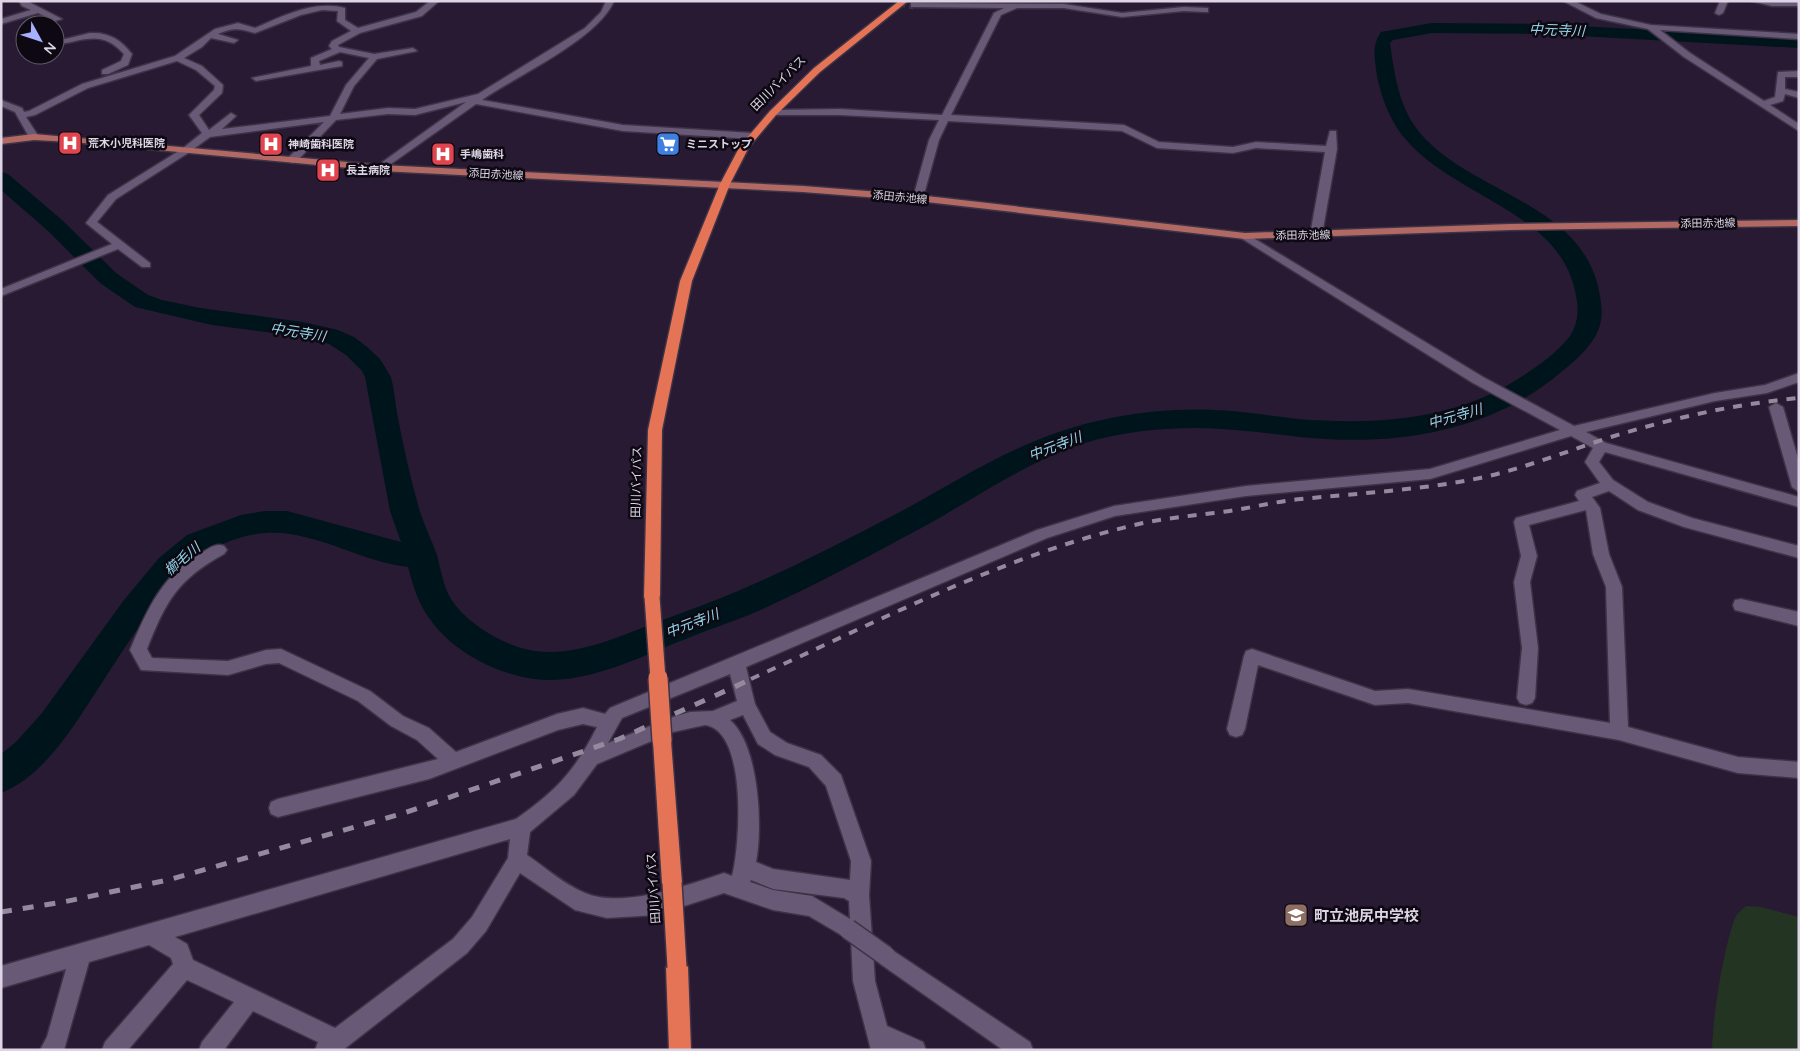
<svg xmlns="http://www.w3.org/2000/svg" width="1800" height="1051" font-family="Quicksand,'Noto Sans JP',sans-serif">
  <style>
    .green { fill: #243422 }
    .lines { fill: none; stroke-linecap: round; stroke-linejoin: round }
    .river { fill: #00141b; fill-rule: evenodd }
    .street-tunnel { stroke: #42364d; stroke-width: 9; stroke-dasharray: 9 4.5; stroke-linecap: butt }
    .street-casing { stroke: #3d3346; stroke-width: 3 }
    .primary-casing { stroke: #3d3346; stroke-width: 3 }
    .highway-casing { stroke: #3d3346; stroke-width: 3 }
    .street { fill: #685a76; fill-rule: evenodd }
    .primary { fill: #b36963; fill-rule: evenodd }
    .highway { fill: #e57356; fill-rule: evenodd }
    .rail-far1 { stroke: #948a9e; stroke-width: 4; stroke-dasharray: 9 9; stroke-linecap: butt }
    .rail { stroke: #948a9e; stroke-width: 5; stroke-dasharray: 11 11; stroke-linecap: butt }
    .street-bridge-casing { stroke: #3d3346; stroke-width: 22; stroke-linecap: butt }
    .highway-bridge-far1-casing { stroke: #3d3346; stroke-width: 18; stroke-linecap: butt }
    .highway-bridge-casing { stroke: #3d3346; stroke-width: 22; stroke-linecap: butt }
    .street-bridge { stroke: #685a76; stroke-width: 19 }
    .highway-bridge-far1 { stroke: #e57356; stroke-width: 15 }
    .highway-bridge { stroke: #e57356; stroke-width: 19 }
    .labels { text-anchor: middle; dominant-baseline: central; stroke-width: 5; stroke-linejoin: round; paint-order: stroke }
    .far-poi-label { font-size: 11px; font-weight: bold; fill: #ddd5e5; stroke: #0d0812; text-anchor: start }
    .far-street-label { font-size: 11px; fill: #ddd5e5; stroke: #0d0812 }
    .street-label { font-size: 12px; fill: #ddd5e5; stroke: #0d0812 }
    .water-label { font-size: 14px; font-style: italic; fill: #92d3e6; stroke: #0d0812 }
    .near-poi-label { font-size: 15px; font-weight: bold; fill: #ddd5e5; stroke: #0d0812; text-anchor: start }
  </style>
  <rect width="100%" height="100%" fill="#271a32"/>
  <!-- green -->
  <path class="green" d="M1746 906 1761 907 1799 917V1050H1712C1713 1015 1723 950 1735 918 1737 913 1742 910 1746 906Z"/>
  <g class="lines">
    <!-- river -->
    <path class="river" d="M1432 23 1542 24 1799 38V48L1542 34 1432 33 1393 40 1390 43C1394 71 1398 101 1414 125 1461 192 1576 198 1598 286 1600 296 1603 309 1601 320 1598 342 1576 360 1560 373 1495 428 1407 444 1325 439 1291 437 1257 431 1222 429 1178 426 1128 430 1085 443 1028 461 977 497 925 526 869 556 814 586 756 612 732 622 707 630 683 640 642 656 598 679 552 680 510 681 457 656 432 622 419 606 413 586 408 567 360 562 315 530 266 533 247 534 224 542 208 552 162 581 113 668 81 715 61 745 36 779 1 793V754L16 742 42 713 124 600 159 558 187 535 241 515 265 511H287L401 542 390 511 365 377 362 371 346 355 329 344 312 338 212 325 135 307 100 283 47 230 1 190V172L8 174 62 220 116 273 148 295 162 300 200 308 303 322 338 330 354 337 367 347 380 359 391 377C394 389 395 401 397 413 403 446 411 480 420 512 425 527 432 541 437 555 441 570 443 586 451 599 465 621 494 639 518 647 565 663 617 637 660 621 686 611 712 602 738 591 792 568 844 541 896 514 942 490 986 461 1035 441 1090 418 1155 407 1215 410 1243 411 1271 416 1298 419 1374 425 1455 421 1521 377 1538 366 1557 353 1570 336 1579 322 1579 307 1575 291 1559 213 1457 197 1408 142 1391 124 1382 100 1377 76 1375 60 1371 46 1381 32Z"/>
    <!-- street-tunnel -->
    <path class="street-tunnel" d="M897 1 914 5"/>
    <!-- street casing -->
    <g class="street-casing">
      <path id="street" d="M19 1H27L62 19 55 21 38 13 1 24V19L31 10 22 6Z
        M430 1H439L422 16 360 33 338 45 339 47 374 54 413 48 417 51 377 59 354 86 340 114 388 108 415 109 478 94 585 28 601 12 606 1H614C598 39 518 75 482 100L623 125 753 133 758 136 753 139 623 131 476 104 381 171 376 168 377 166 466 102 415 115 388 114 336 120 296 162 292 163 287 160 288 158 324 122 210 137 188 153 116 199 97 222 150 263V267H142L118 249 1 296V289L112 244 86 223 108 195 182 149 202 133 189 115 214 90 215 86 196 70 177 61 88 88 35 115 26 117 39 137 34 140 29 137 15 112 1 106V100L22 108 24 112 29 111 82 84 175 56 215 29 238 23 255 28C284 16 313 0 345 8V20L358 28 416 12ZM322 10 338 11 337 21 351 31 332 41 329 46 332 49 311 58V66L252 78 256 81 342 66V62L339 61 320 65 319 61 340 52 369 58 346 85 330 116 222 129 236 116 231 113 209 130 199 115 222 93 223 85 202 66 184 58 202 47 211 38 234 43 238 40 218 34C235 27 238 29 255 33L301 15Z
        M1563 1H1574L1601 14 1651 25 1799 34V39L1660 30 1690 53 1764 101 1775 97 1778 72 1799 71V77H1785V89L1799 92V98L1785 94 1783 101 1770 105 1799 124V131L1684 57 1648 29 1596 18Z
        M1720 1H1728L1723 13 1719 15 1715 13Z
        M1751 1 1799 2V6H1772Z
        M911 3 1064 4 1122 13 1184 7 1208 8V12H1205L1184 11 1122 17 1064 8H1017L1001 15 951 115 1124 125 1159 142 1233 147 1256 142 1326 146 1330 131H1336L1337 149 1322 235 1316 238 1310 235 1325 152 1256 148 1233 153 1157 148 1122 131 948 121 939 140 923 198 918 201 913 198 929 140 939 120 840 115H770V111L773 110 840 109 942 115 994 13 1004 8 914 7H911Z
        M90 33C109 32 121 40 132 54L128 65 108 74H102V70L121 61 124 54C103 31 88 39 61 44L57 41Z
        M34 55H44L37 60 34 59Z
        M1245 233 1483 377 1574 426 1715 393 1765 385 1799 373V382L1767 393 1715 401 1586 432 1606 443 1799 497V507L1605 452 1599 462 1613 480 1648 502 1692 518 1799 546V558L1684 527 1638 510 1609 491 1592 497 1600 508 1609 554 1622 587 1628 727 1738 757 1799 762V778L1738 773 1619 740 1408 703 1375 705 1258 665 1245 729 1242 735 1236 737 1230 735 1227 729 1244 656 1246 651 1252 649 1375 691 1408 689 1610 723 1606 587 1593 554 1586 510 1529 525 1537 556 1530 582 1538 648 1535 698 1532 703 1526 705 1520 703 1517 698 1522 648 1514 582 1521 556 1514 522 1516 518 1579 501 1575 495 1577 491 1600 483 1585 462 1593 448 1571 436 1430 479 1246 496 1115 516 1047 538 746 667 755 704 770 732 787 743 821 755 841 775 843 781 871 861 869 895 875 981 887 1026 923 1042 926 1050H871L853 981 851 938 848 939 809 916 773 910 724 893 657 915 607 918 575 910 520 873 486 931 467 953 343 1050H315L318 1042 253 1011 224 1050H199L202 1042 234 1002 187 980 128 1050H102L105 1042 173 964 171 958 149 945 89 962 64 1050H40L47 1037 66 969 1 988V966L516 819C556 791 575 771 597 727L583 724 558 730 429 779 278 817 271 814 269 808 271 802 278 799 438 759 417 740 391 726 358 701 279 663 266 664 228 675 141 670 130 650C147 610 163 573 203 552 210 548 216 543 224 546L227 550 224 554C177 580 166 601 147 649L152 658 228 661 266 650 281 649 370 691 403 716 429 728 456 752 557 714 583 708 605 714 610 708 1037 530 1114 506 1246 486 1430 469 1560 430 1473 383 1241 238V234ZM730 674 737 701 713 711 690 712 673 717 608 743 622 718ZM743 715 758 744 775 755 809 767 826 786 851 861 850 880 773 869 756 862C763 827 759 745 730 720ZM705 725C748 731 740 846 732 876L724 873C688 885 622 909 585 893 565 885 546 868 527 855L530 832 574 795 597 764 673 732ZM510 839 508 858 472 917 453 939 335 1028 193 960 187 944 175 937ZM751 880 773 889 844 898 849 901 850 919 812 896 773 890 750 882Z
        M1776 403 1783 407 1799 462V492L1792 487 1769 407Z
        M1741 599 1799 612V626L1735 610 1733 605 1735 600Z
        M886 946 1030 1042 1033 1050H1003L879 963 876 956 879 949Z"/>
    </g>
    <!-- primary casing -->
    <g class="primary-casing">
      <path id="primary" d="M34 134 381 165 803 186 918 195 1245 233 1510 224 1799 220V226L1510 230 1245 239 918 201 803 192 381 171 72 142 34 140 1 144V138Z"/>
    </g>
    <!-- highway casing -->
    <g class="highway-casing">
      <path id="highway" d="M899 1H908L820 72 776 115 749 147 730 184 692 281 662 430 660 597 658 601 652 603 646 601 644 597 648 430 680 281 720 184 740 146 770 111 814 68Z
        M662 733 668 735 671 741 682 883 679 890 672 893 665 890 662 883 653 741 656 735Z
        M677 956 684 960 688 967 691 1050H669L666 967 670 960Z"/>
    </g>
    <!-- street -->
    <use href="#street" class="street"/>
    <!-- primary -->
    <use href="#primary" class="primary"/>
    <!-- highway -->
    <use href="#highway" class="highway"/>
    <!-- rail-far1 -->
    <path class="rail-far1" d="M751 679C879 621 1006 554 1143 523 1167 518 1190 516 1214 513 1243 510 1271 502 1301 499 1361 493 1421 490 1480 478 1526 468 1567 451 1611 437 1673 418 1735 404 1799 398"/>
    <!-- rail -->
    <path class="rail" d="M1 912 63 902 168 880 401 814 619 739 754 678"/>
    <!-- street-bridge casing -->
    <g class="street-bridge-casing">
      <path id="street-bridge" d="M848 929 886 956"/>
    </g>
    <!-- highway-bridge-far1 casing -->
    <g class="highway-bridge-far1-casing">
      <path id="highway-bridge-far1" d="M652 597 658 679"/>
    </g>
    <!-- highway-bridge casing -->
    <g class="highway-bridge-casing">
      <path id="highway-bridge" d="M658 678 662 741
        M672 883 677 967"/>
    </g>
    <!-- street-bridge -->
    <use href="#street-bridge" class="street-bridge"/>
    <!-- highway-bridge-far1 -->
    <use href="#highway-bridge-far1" class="highway-bridge-far1"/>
    <!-- highway-bridge -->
    <use href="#highway-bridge" class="highway-bridge"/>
  </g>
  <!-- icons -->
  <defs>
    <g id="hospital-square" transform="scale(1.25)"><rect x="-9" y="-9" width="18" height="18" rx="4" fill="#e0444e" stroke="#0d0812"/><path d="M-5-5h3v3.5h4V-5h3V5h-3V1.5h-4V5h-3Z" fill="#fff"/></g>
    <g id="supermarket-square" transform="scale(1.25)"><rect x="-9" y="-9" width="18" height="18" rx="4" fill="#3f7fe0" stroke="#0d0812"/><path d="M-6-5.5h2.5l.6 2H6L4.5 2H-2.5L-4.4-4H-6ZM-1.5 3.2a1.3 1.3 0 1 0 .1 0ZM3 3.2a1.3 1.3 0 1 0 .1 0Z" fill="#fff"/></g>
    <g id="school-square" transform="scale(1.25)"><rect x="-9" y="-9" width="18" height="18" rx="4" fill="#8d6e63" stroke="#0d0812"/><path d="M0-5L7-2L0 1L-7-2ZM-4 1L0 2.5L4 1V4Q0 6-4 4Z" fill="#fff"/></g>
  </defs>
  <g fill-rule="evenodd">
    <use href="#hospital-square" x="70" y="143"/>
    <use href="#hospital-square" x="271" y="144"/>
    <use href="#supermarket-square" x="668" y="144"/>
    <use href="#hospital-square" x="443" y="154"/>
    <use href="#hospital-square" x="328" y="170"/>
    <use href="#school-square" x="1296" y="915"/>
  </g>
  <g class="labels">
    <!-- far-poi labels -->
    <g class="far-poi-label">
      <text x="88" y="143">荒木小児科医院</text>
      <text x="288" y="144">神崎歯科医院</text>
      <text x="686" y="144">ミニストップ</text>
      <text x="460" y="154">手嶋歯科</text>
      <text x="346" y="170">長主病院</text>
    </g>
    <!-- far-street labels -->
    <g class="far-street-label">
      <text transform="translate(496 174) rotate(3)">添田赤池線</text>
      <text transform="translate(900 197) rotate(5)">添田赤池線</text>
      <text transform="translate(1708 223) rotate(-1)">添田赤池線</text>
      <text transform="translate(1303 235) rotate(-1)">添田赤池線</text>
    </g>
    <!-- street labels -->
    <g class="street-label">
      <text transform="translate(778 83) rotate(-45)">田川バイパス</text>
      <text transform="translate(636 482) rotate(-89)">田川バイパス</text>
      <text transform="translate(653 888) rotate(-94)">田川バイパス</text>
    </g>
    <!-- water labels -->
    <g class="water-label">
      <text transform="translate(1557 30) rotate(2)">中元寺川</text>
      <text transform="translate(298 332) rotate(9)">中元寺川</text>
      <text transform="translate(1455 416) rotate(-16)">中元寺川</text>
      <text transform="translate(1055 446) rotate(-21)">中元寺川</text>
      <text transform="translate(182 559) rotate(-40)">櫛毛川</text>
      <text transform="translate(692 623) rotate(-21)">中元寺川</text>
    </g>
    <!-- near-poi labels -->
    <g class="near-poi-label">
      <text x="1314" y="915">町立池尻中学校</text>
    </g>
  </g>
  <!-- border -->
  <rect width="1800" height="1051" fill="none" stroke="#ddd5e5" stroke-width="5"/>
  <!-- north arrow -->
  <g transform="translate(40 40) rotate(130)"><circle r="24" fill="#0d0812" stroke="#605a66"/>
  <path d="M0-4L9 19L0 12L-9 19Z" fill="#a7b0fc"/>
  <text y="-8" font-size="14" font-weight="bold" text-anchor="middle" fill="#ddd5e5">N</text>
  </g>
</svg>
